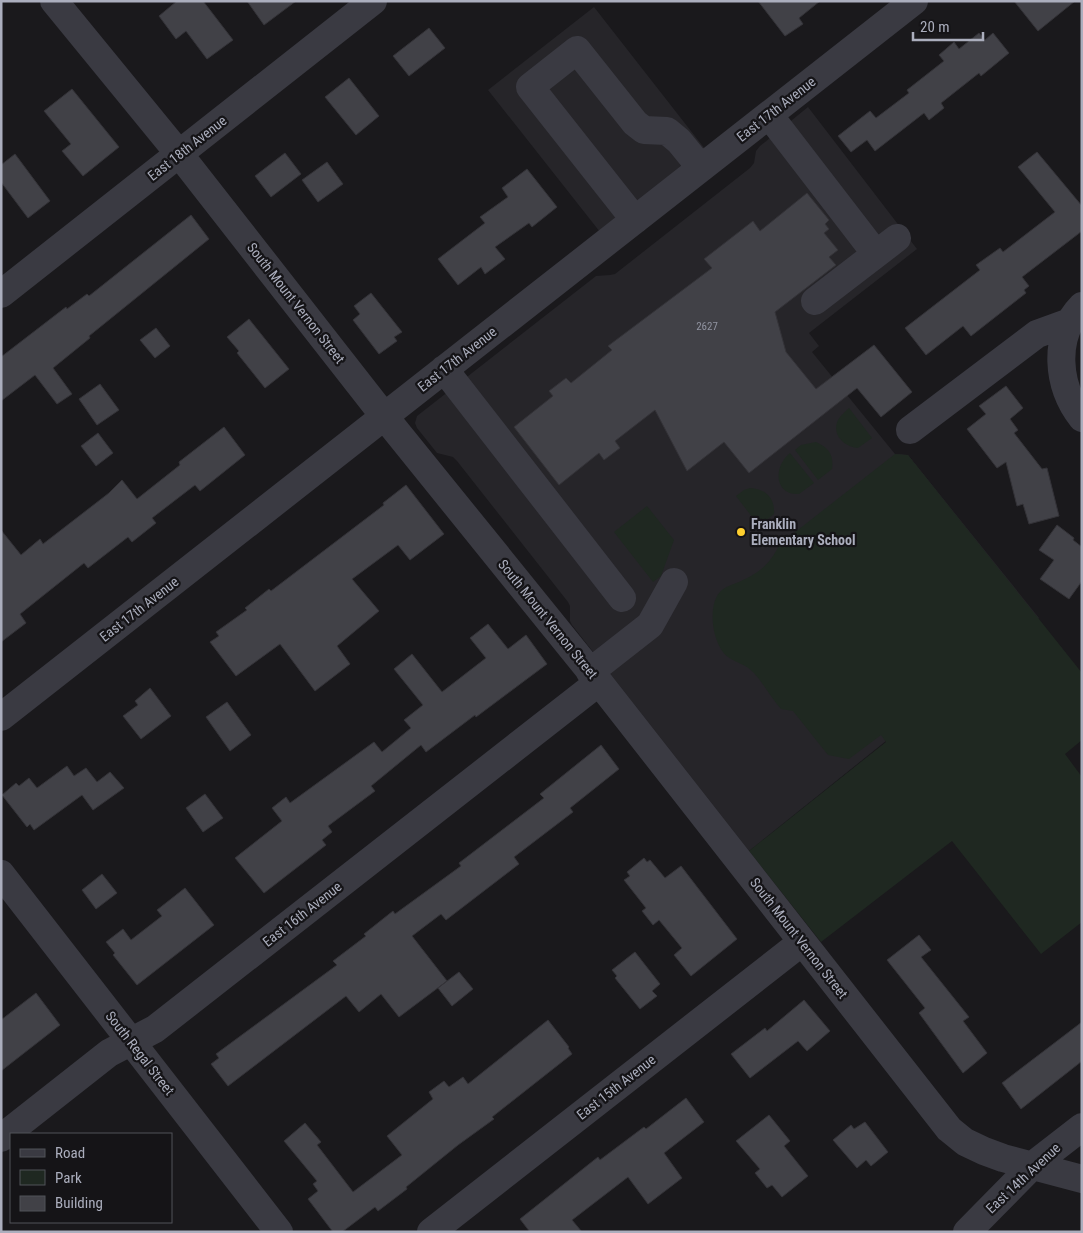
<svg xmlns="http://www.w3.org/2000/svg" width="1083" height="1233" font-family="'Roboto Condensed',sans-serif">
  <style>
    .built { fill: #262529 }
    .green { fill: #1f2821 }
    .building { fill: #414147; stroke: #343338 }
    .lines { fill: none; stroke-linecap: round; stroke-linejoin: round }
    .minor { stroke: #3a3a42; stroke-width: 28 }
    .poi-dot { fill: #ffd02f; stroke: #151417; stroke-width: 2 }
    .labels { text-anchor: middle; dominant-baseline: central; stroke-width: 4.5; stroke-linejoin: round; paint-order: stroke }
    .number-label { font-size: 11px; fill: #9093a0 }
    .street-label { font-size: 14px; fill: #abaebd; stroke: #151417 }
    .poi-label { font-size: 14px; font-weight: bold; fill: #abaebd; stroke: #151417; text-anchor: start }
  </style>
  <rect width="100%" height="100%" fill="#1a191c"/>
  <!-- built -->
  <path class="built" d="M594 7 705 149 600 232 488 90Z
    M808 107 917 249 809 333 819 346 812 352 895 454 908 455 1039 618 749 851 572 625 570 621V606L568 602 457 461 453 457 437 453 417 428 415 423 417 416 596 276 610 275 615 274 750 168 754 163 756 151 760 146Z"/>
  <!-- green -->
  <path class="green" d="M849 408 872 438 858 448C845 447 831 435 838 420 841 415 845 412 849 408Z
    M816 442C829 448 834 455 832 469L818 480 795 450 801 445Z
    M790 453 814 483 799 494C774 495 773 467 790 453Z
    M895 454 908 455 1082 673V740L1065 754 1082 777V922L1041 954 952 841 821 942 749 851 886 742 881 735 849 759 828 755 793 711 781 709C771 698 764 684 754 673 746 664 736 663 728 657 712 645 706 603 722 590 727 586 734 584 739 582 761 572 769 565 780 544Z
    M750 488C766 489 775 498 774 514L759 526 736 496 744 490Z
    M647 506 674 540 661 576 653 582 614 532Z"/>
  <!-- building -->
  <path class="building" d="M177 1H203L233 40 207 59 186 31 176 39 159 16Z
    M247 1H296L264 25Z
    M758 1H820L799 18 803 24 785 36Z
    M1014 1H1075L1038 31Z
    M429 28 445 48 409 76 393 56Z
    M979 33 985 40 993 33 1009 53 981 76 979 73 941 103 944 108 929 120 924 113 875 151 867 140 851 152 838 136 870 111 876 118 909 93 907 90 944 61 939 55 954 42 959 49Z
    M349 78 379 116 356 135 325 97Z
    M72 89 119 147 83 176 62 151 71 144 44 111Z
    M1037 152 1082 206V231L1022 277 1029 286 1024 290 1026 293 971 336 963 326 926 355 905 328 980 270 976 265 1000 248 1003 252 1055 212 1018 167Z
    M285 153 301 174 271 197 255 176Z
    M15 154 50 201 28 218 1 182V165Z
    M327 162 343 184 318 202 302 180Z
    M527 169 557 207 532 227 529 223 495 247 505 259 485 274 481 267 458 285 438 259 485 223 480 217 508 197 502 188Z
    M807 193 829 220 825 224 829 229 824 233 838 250 829 257 836 265 775 312 786 352 816 389 874 345 912 392 881 417 857 388 749 473 724 442 687 471 655 410 615 441 620 448 604 460 599 453 559 485 514 427 553 396 549 391 566 378 571 383 612 350 608 346 712 268 704 259 753 221 760 231Z
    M191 215 209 239 89 336 90 338 53 368 72 394 57 404 35 375 1 401V357L66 307 67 309 87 294 89 296Z
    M371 293 402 332 394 337 397 341 379 354 353 320 360 314 354 306Z
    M249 319 289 369 265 388 237 353 239 351 227 337Z
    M156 328 170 346 155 358 140 340Z
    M100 384 119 410 97 425 79 399Z
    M1006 386 1023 408 1010 419 1018 430 1014 433 1042 469 1047 468 1059 516 1029 524 1023 504 1017 506 1006 462 997 468 967 429 986 414 979 406Z
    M224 427 245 455 200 491 195 485 152 518 156 523 132 542 128 537 88 568 84 563 20 614 26 623 1 642V530L21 555 40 539 43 544 109 493 122 480 137 499 180 465 179 462Z
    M98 433 113 453 96 466 81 446Z
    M406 485 444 534 410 560 398 545 352 579 379 611 337 646 350 664 315 691 280 644 236 676 210 642 219 636 216 632 247 610 245 608 269 589 271 591 384 505 383 503Z
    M1057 525 1074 538 1073 540 1082 547V581L1069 599 1040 579 1054 560 1039 550Z
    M488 624 508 649 526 635 547 664 476 717 475 715 426 752 421 745 371 786 375 791 328 826 332 832 322 840 326 845 264 893 235 858 282 821 272 808 286 797 290 803 374 742 382 752 411 728 404 720 423 705 394 669 412 654 442 692 486 658 470 638Z
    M150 688 171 716 141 739 123 716 138 705 135 701Z
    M227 702 251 735 230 751 206 717Z
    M601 745 619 769 570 808 573 812 514 857 519 864 446 920 441 914 412 936 447 981 399 1017 381 994 359 1012 346 996 228 1086 211 1064 219 1058 216 1054 337 965 333 961 366 936 364 934 393 911 395 914 461 866 459 863 544 798 540 794Z
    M67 766 74 776 86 768 97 782 110 772 124 788 93 810 82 795 34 830 30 824 27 827 2 795 16 783 19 786 29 778 37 788Z
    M205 794 223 818 203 832 186 808Z
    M644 858 647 862 650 860 665 878 681 866 737 939 691 976 674 955 682 948 659 920 653 925 642 911 646 908 624 880 630 876 627 872Z
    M102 874 117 893 96 909 82 890Z
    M185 888 214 925 137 985 113 955 115 953 106 942 123 929 131 940 162 916 157 910Z
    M919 935 931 950 921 957 969 1017 963 1021 987 1053 963 1073 919 1013 925 1008 887 960Z
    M635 952 660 984 652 991 657 996 640 1009 615 978 617 976 612 970Z
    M459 972 473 989 452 1006 438 988Z
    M36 993 60 1025 1 1071V1020Z
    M804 1000 830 1031 807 1051 798 1041 750 1078 731 1054 765 1028 767 1031Z
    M548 1020 569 1047 568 1048 572 1054 492 1117 494 1119 458 1145 406 1187 407 1189 378 1211 375 1207 342 1232H333L308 1199 318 1191 313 1184 317 1181 284 1141 305 1123 321 1142 317 1145 353 1192 402 1155 387 1136 433 1099 429 1092 444 1081 449 1087 463 1077 468 1084Z
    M1082 1022V1061L1021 1109 1002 1083Z
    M686 1098 704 1122 664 1153 682 1178 648 1204 628 1177 572 1220 582 1232H530L520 1219 598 1157 600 1160 644 1127 646 1129Z
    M769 1115 790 1141 784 1146 808 1176 782 1197 772 1185 767 1188 755 1173 760 1169 736 1141Z
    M865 1122 888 1152 871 1166 866 1160 857 1168 833 1140 851 1125 854 1129Z"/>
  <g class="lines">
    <!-- minor -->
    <path class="minor" d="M54 1 180 155 384 416 599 682 949 1129 965 1142 984 1151 1003 1158 1082 1179
      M769 115 876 254
      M635 220 530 87 577 50 635 123 644 130 667 131 679 141 701 168
      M1 294 373 1
      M815 301 897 238
      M1082 306C1052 337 1057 386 1082 418
      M444 369 622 598
      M910 430 1037 334 1070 322
      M590 672 650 625 674 582
      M1 717 914 1
      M1 874 279 1232
      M1 1138 109 1053 155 1029 599 682
      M431 1232 802 942
      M967 1232 1033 1165 1082 1127"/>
  </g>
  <!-- markers -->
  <circle class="poi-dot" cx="741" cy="532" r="5"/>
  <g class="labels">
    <!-- number labels -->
    <g class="number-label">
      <text x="707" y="326">2627</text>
    </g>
    <!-- street labels -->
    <g class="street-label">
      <text transform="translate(776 109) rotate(-38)">East 17th Avenue</text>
      <text transform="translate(187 148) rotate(-38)">East 18th Avenue</text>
      <text transform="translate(296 303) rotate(52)">South Mount Vernon Street</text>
      <text transform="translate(457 359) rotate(-38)">East 17th Avenue</text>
      <text transform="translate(139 609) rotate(-38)">East 17th Avenue</text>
      <text transform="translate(548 619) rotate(51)">South Mount Vernon Street</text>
      <text transform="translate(302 914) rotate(-38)">East 16th Avenue</text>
      <text transform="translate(799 938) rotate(52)">South Mount Vernon Street</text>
      <text transform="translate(140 1053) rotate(52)">South Regal Street</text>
      <text transform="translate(616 1087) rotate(-38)">East 15th Avenue</text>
      <text transform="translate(1023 1178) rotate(-43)">East 14th Avenue</text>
    </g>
    <!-- poi labels -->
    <g class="poi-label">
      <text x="751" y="524">Franklin<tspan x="751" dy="16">Elementary School</tspan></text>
    </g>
  </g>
  <!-- border -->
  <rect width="1083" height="1233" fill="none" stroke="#abaebd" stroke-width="5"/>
  <!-- legend -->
  <rect x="10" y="1133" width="162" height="90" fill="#151417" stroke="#515259"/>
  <rect x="20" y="1149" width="25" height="8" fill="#3a3a42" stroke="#515259"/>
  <text x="55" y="1158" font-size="15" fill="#abaebd">Road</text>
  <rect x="20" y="1170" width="25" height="15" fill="#1f2821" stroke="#515259"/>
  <text x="55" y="1183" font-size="15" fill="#abaebd">Park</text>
  <rect x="20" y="1196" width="25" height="15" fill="#414147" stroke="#515259"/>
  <text x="55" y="1208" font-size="15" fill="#abaebd">Building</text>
  <!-- scale -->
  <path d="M913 32v8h70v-8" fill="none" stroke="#abaebd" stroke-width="2.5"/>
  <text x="920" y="32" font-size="15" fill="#abaebd" stroke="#151417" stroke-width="4" paint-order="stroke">20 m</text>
</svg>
